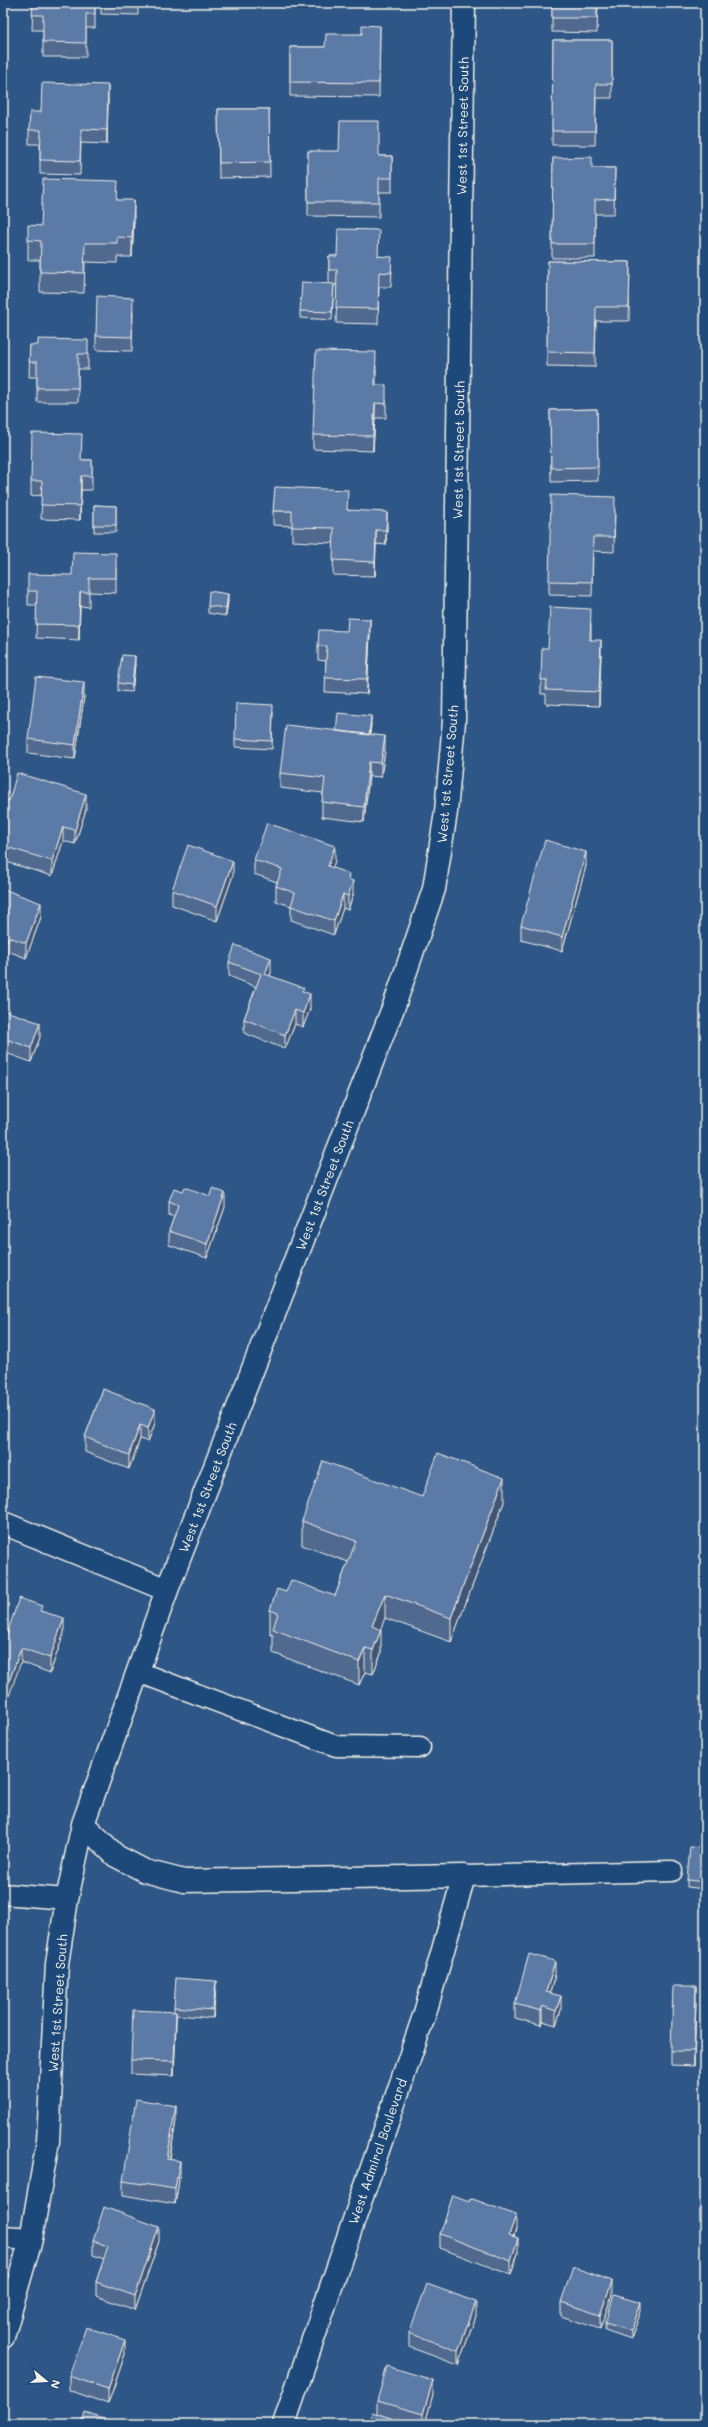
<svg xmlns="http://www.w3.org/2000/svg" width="708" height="2427" font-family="Mali,sans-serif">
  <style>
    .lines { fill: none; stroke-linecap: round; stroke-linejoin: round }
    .service-casing { stroke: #f4f1e8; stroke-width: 23 }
    .minor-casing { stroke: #f4f1e8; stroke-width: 25 }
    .service { stroke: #1f4a7a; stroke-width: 20 }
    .minor { stroke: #1f4a7a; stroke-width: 22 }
    .wall { fill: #4f698f; stroke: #f4f1e8 }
    .shaded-wall { fill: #405574; stroke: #f4f1e8 }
    .building { fill: #5c7aa6; stroke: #f4f1e8 }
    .labels { text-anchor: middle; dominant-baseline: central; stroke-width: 3; stroke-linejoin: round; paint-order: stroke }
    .street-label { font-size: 13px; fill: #f4f1e8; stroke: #1f4a7a }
  </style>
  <rect width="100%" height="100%" fill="#2e5686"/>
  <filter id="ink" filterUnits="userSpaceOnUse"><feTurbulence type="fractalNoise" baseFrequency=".025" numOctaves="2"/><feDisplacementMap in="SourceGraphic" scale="8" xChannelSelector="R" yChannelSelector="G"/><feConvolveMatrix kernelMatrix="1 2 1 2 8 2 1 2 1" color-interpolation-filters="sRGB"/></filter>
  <g filter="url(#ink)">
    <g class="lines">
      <!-- service casing -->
      <g class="service-casing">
        <path id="service" d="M138 1672 336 1746 420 1747
          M464 1876 672 1871
          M3 1894 67 1899"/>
      </g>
      <!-- minor casing -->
      <g class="minor-casing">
        <path id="minor" d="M3 1523 167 1590
          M83 1824 116 1856 145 1871 184 1881 464 1876 425 2013 284 2424
          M3 2237 31 2239
          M3 2337 31 2239 48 2141 57 1964 67 1899 83 1824 167 1590 395 1003 434 889 446 812 454 721 464 3"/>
      </g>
      <!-- service -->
      <use href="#service" class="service"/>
      <!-- minor -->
      <use href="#minor" class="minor"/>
    </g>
    <!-- wall -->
    <path class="wall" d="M6 3H95V28H86V57H43V30H32L33 4H6Z
      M101 3H138V15L101 14Z
      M552 3H598L597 33 552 32Z
      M380 26 379 97 290 96V47H325L362 34Z
      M553 40H612V98H596L595 145H552Z
      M108 100 107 144 81 143 80 175 40 174V144H29V130L41 112Z
      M218 109H269L270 177 219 178Z
      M308 151 379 156H392V192H379V217L308 216Z
      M553 158 592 168H615L614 214H595V258H552Z
      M118 200 134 220 132 257H117V263L85 262 84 293 40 292V260H28V240L41 226Z
      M329 256H379L392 271 391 287H379L378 324 336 323 337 285H334L332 320 300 318V311L329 283Z
      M548 261 630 262 629 321H596L595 367 547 366Z
      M133 312 132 351 96 350V336Z
      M30 345 88 354V369H78V402H37V377H29Z
      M376 366V385L386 400V418H375L373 451 313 449V435Z
      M597 409 598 481 551 482 550 410Z
      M81 460H92V490H81L80 520 41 519 42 495 31 496V481Z
      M94 505 116 506V532H94Z
      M348 510 387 526 386 545 376 544 375 576 333 575 334 543 292 541V526L273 525V511Z
      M615 511 614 552 593 551 592 596 549 595V581Z
      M116 567V593L89 592V607L80 606 79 640 36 638 37 605H28V591L72 575Z
      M228 601 226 616 208 613V606Z
      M591 623V640L601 654 599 706 546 704V694H541V680L548 648Z
      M370 634 367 694 325 692 326 661 318 660V646Z
      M135 664 132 692 118 691V683Z
      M84 697 75 759 28 753V739Z
      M273 712 272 749 235 747V739Z
      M371 724 370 735 385 751 381 777 369 776 364 822 322 817V802L323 793 280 788V773L336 731Z
      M3 799 9 801 86 809 75 844 63 841 52 876 3 861Z
      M254 860 335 861 332 868 349 879 353 895 348 910 343 908 334 935 291 920V906L276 901V886L277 882 254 874Z
      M586 866 562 951 521 940V925Z
      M233 875 217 921 172 905V890Z
      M3 889 41 917 26 958 8 951 3 966Z
      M229 962 271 973 270 976 304 992 310 1009 303 1027 295 1024 285 1049 244 1033V1019L256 987 229 976Z
      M3 1010 40 1037 31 1062 3 1052Z
      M169 1201 225 1207 207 1258 169 1245V1231L174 1217 169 1215Z
      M103 1389 155 1423 148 1442 140 1439 129 1469 85 1452V1437Z
      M422 1497 504 1502 451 1642 385 1618 380 1629 381 1654 373 1674 365 1672 359 1685 273 1653V1635L270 1634V1610L286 1592 335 1596 348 1562 302 1545V1521Z
      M42 1611 64 1633 50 1673 21 1662 5 1640Z
      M705 1848V1889L687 1887V1880Z
      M555 1975 550 1993 561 2010 556 2025 542 2021 541 2025 515 2018V2004Z
      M216 1989 213 2018 176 2015 174 2076 131 2074V2060L174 2012V2007Z
      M696 2001 694 2066 671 2065V2051Z
      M176 2120 170 2159 180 2175 175 2204 123 2195V2181Z
      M516 2229 514 2237 518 2253 511 2275 440 2248V2234Z
      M93 2241H159L135 2310 96 2296V2282L104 2259 93 2255Z
      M612 2295 600 2329 561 2316V2302Z
      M641 2311 631 2339 605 2330V2323Z
      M476 2316 458 2365 409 2347V2333Z
      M125 2354 108 2404 69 2390V2376Z
      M433 2394 425 2424H409L377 2414V2401Z"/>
    <!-- shaded-wall -->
    <path class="shaded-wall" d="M108 85V100L107 144V130Z
      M134 200V220L132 257V238Z
      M375 403V418L373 451V436Z
      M81 476V490L80 520V506Z
      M387 512V526L386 545V530Z
      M376 530V544L375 576V562Z
      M80 592V606L79 640V625Z
      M228 594V601L226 616V608Z
      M370 619V634L367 694V679Z
      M601 640V654L599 706V692Z
      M135 656V664L132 692V685Z
      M84 682V697L75 759V745Z
      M371 716V724L369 744V737Z
      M385 736V751L381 777V763Z
      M369 762V776L364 822V807Z
      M86 794V809L75 844V830Z
      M63 827V841L52 876V861Z
      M335 846V861L328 881V866Z
      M586 852V866L562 951V937Z
      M233 861V875L217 921V906Z
      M353 881V895L348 910V896Z
      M343 894V908L334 935V921Z
      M41 903V917L26 958V943Z
      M8 937V951L3 966V952Z
      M271 958V973L265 988V974Z
      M310 994V1009L303 1027V1013Z
      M295 1010V1024L285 1049V1035Z
      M40 1023V1037L31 1062V1048Z
      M5 1131V1146L3 1151V1137Z
      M225 1193V1207L207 1258V1244Z
      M155 1409V1423L148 1442V1428Z
      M140 1425V1439L129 1469V1455Z
      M504 1478V1502L451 1642V1618Z
      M385 1594V1618L372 1650V1626Z
      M64 1618V1633L50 1673V1658Z
      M381 1630V1654L373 1674V1650Z
      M21 1648V1662L3 1713V1698Z
      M365 1648V1672L359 1685V1662Z
      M555 1961V1975L546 2006V1992Z
      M216 1981V1989L213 2018V2010Z
      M696 1986V2001L694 2066V2051Z
      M561 1996V2010L556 2025V2011Z
      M542 2006V2021L541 2025V2011Z
      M176 2012V2026L174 2076V2061Z
      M176 2106V2120L167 2173V2159Z
      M180 2161V2175L175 2204V2189Z
      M516 2215V2229L509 2249V2235Z
      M159 2227V2241L135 2310V2296Z
      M518 2238V2253L511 2275V2261Z
      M612 2281V2295L600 2329V2315Z
      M476 2302V2316L458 2365V2351Z
      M641 2303V2311L631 2339V2331Z
      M125 2340V2354L108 2404V2389Z
      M433 2380V2394L425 2424H423V2414Z"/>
    <!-- building -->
    <path class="building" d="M33 3H95V14H86V43L43 42V15H32Z
      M101 3H138V7L101 6Z
      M552 3H597V18H552Z
      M362 25 380 26 379 83 290 82V47H325L326 34H362Z
      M553 40H612V84H596L595 131H552Z
      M42 83 108 85 107 130 81 129 80 161 40 160 41 130H29L30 112H41Z
      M218 109H269L270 162 219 163Z
      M340 121H379V156H392V178H379V202H308V151H339Z
      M592 157V168H615L614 199 595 200V244H552L553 158Z
      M43 179 118 181 117 200H134L132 238 117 237V243H85L84 273 40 272 41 241 28 240V225L41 226Z
      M338 229 379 230 378 256 392 257 391 273 379 272 378 309 336 308 337 270H329V256H337Z
      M548 261 630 262 629 307H596L595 353 547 352Z
      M302 282 334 284 332 312 300 311Z
      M97 296 133 298 132 337 96 336Z
      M38 339 88 340V354H78V388H37V362H29L30 345H38Z
      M316 351 376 352 375 385H386V404L375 403 373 436 313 435Z
      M597 409 598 467 551 468 550 410Z
      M32 433 82 434 81 460H92V476H81L80 506 41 505 42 481H31Z
      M275 487 348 490 347 510 387 512 386 530H376L375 562 333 560 334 528 292 527V511H273Z
      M551 495 615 497 614 537H593L592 582 549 581Z
      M94 505 116 506V525H94Z
      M73 552 116 553V578H89V592H80L79 625 36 624 37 591H28V574L72 575Z
      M209 591 228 594 226 608 208 606Z
      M550 607 591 609 590 640H601L599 692 546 690 547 680H541L542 648H548Z
      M348 618 370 619 367 679 325 678 327 646H318L319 630 347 631Z
      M122 655 135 656 132 685 118 683Z
      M36 677 84 682 75 745 28 739Z
      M236 703 273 705 272 741 235 739Z
      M338 713 371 716 369 735 336 731Z
      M286 725 385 736 381 763 369 762 364 807 322 802 325 778 280 773Z
      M17 773 86 794 75 830 63 827 52 861 3 846V821L4 817H3V799L9 801Z
      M267 823 335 846 328 866 349 874 348 879 353 881 348 896 343 894 334 921 291 906 295 893 276 886 282 869 254 860Z
      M545 840 586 852 562 937 521 925Z
      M188 845 233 861 217 906 172 890Z
      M3 889 41 903 26 943 8 937 3 952Z
      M235 945 271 958 265 974 304 988 302 991 310 994 303 1013 295 1010 285 1035 244 1019 261 974 229 962Z
      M3 1010 40 1023 31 1048 3 1038Z
      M3 1131H5L3 1137Z
      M185 1187 210 1196 212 1188 225 1193 207 1244 169 1231 178 1205 169 1201 174 1188 183 1191Z
      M103 1389 155 1409 148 1428 140 1425 129 1455 85 1437Z
      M438 1453 504 1478 451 1618 385 1594 372 1626 381 1630 373 1650 365 1648 359 1662 273 1629 278 1613 270 1610 277 1589 286 1592 291 1580 335 1596 356 1541 302 1521 323 1461 422 1497Z
      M19 1598 42 1606 40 1611 64 1618 50 1658 21 1648 3 1698V1640H5Z
      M690 1847 705 1848V1882L687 1880Z
      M529 1954 555 1961 546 1992 561 1996 556 2011 542 2006 541 2011 515 2004Z
      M176 1978 216 1981 213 2010 174 2007Z
      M673 1986H696L694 2051H671Z
      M133 2010 176 2012 174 2061 131 2060Z
      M136 2099 176 2106 167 2159 180 2161 175 2189 123 2181Z
      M453 2195 469 2201 470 2198 516 2215 509 2235 518 2238 511 2261 440 2234Z
      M104 2207 159 2227 135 2296 96 2282 108 2246 93 2241Z
      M573 2267 612 2281 600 2315 561 2302Z
      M427 2284 476 2302 458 2351 409 2333Z
      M614 2295 641 2303 631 2331 605 2323Z
      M86 2327 125 2340 108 2389 69 2376Z
      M387 2366 433 2380 423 2414 377 2401Z
      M372 2412 409 2424H368Z
      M85 2413 120 2424H82Z
      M55 2419 68 2424H54Z"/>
  </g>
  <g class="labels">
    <!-- street labels -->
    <g class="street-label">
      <text transform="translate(462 126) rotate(-89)">West 1st Street South</text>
      <text transform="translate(458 450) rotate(-89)">West 1st Street South</text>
      <text transform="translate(447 774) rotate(-85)">West 1st Street South</text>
      <text transform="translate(324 1185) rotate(-69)">West 1st Street South</text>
      <text transform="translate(207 1487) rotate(-69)">West 1st Street South</text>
      <text transform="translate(57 2003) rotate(-86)">West 1st Street South</text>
      <text transform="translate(377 2151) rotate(-71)">West Admiral Boulevard</text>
    </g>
  </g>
  <!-- margin -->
  <rect width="708" height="2427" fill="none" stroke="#1f4a7a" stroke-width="16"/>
  <rect x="8" y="8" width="692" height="2411" fill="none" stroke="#f4f1e8" stroke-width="1.5" filter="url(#ink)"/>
  <!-- north arrow -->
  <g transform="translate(46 2381) rotate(108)" stroke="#1f4a7a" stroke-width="3" paint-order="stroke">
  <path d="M0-3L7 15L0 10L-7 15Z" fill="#f4f1e8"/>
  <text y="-6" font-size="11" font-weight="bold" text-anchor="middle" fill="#f4f1e8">N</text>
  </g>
</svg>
